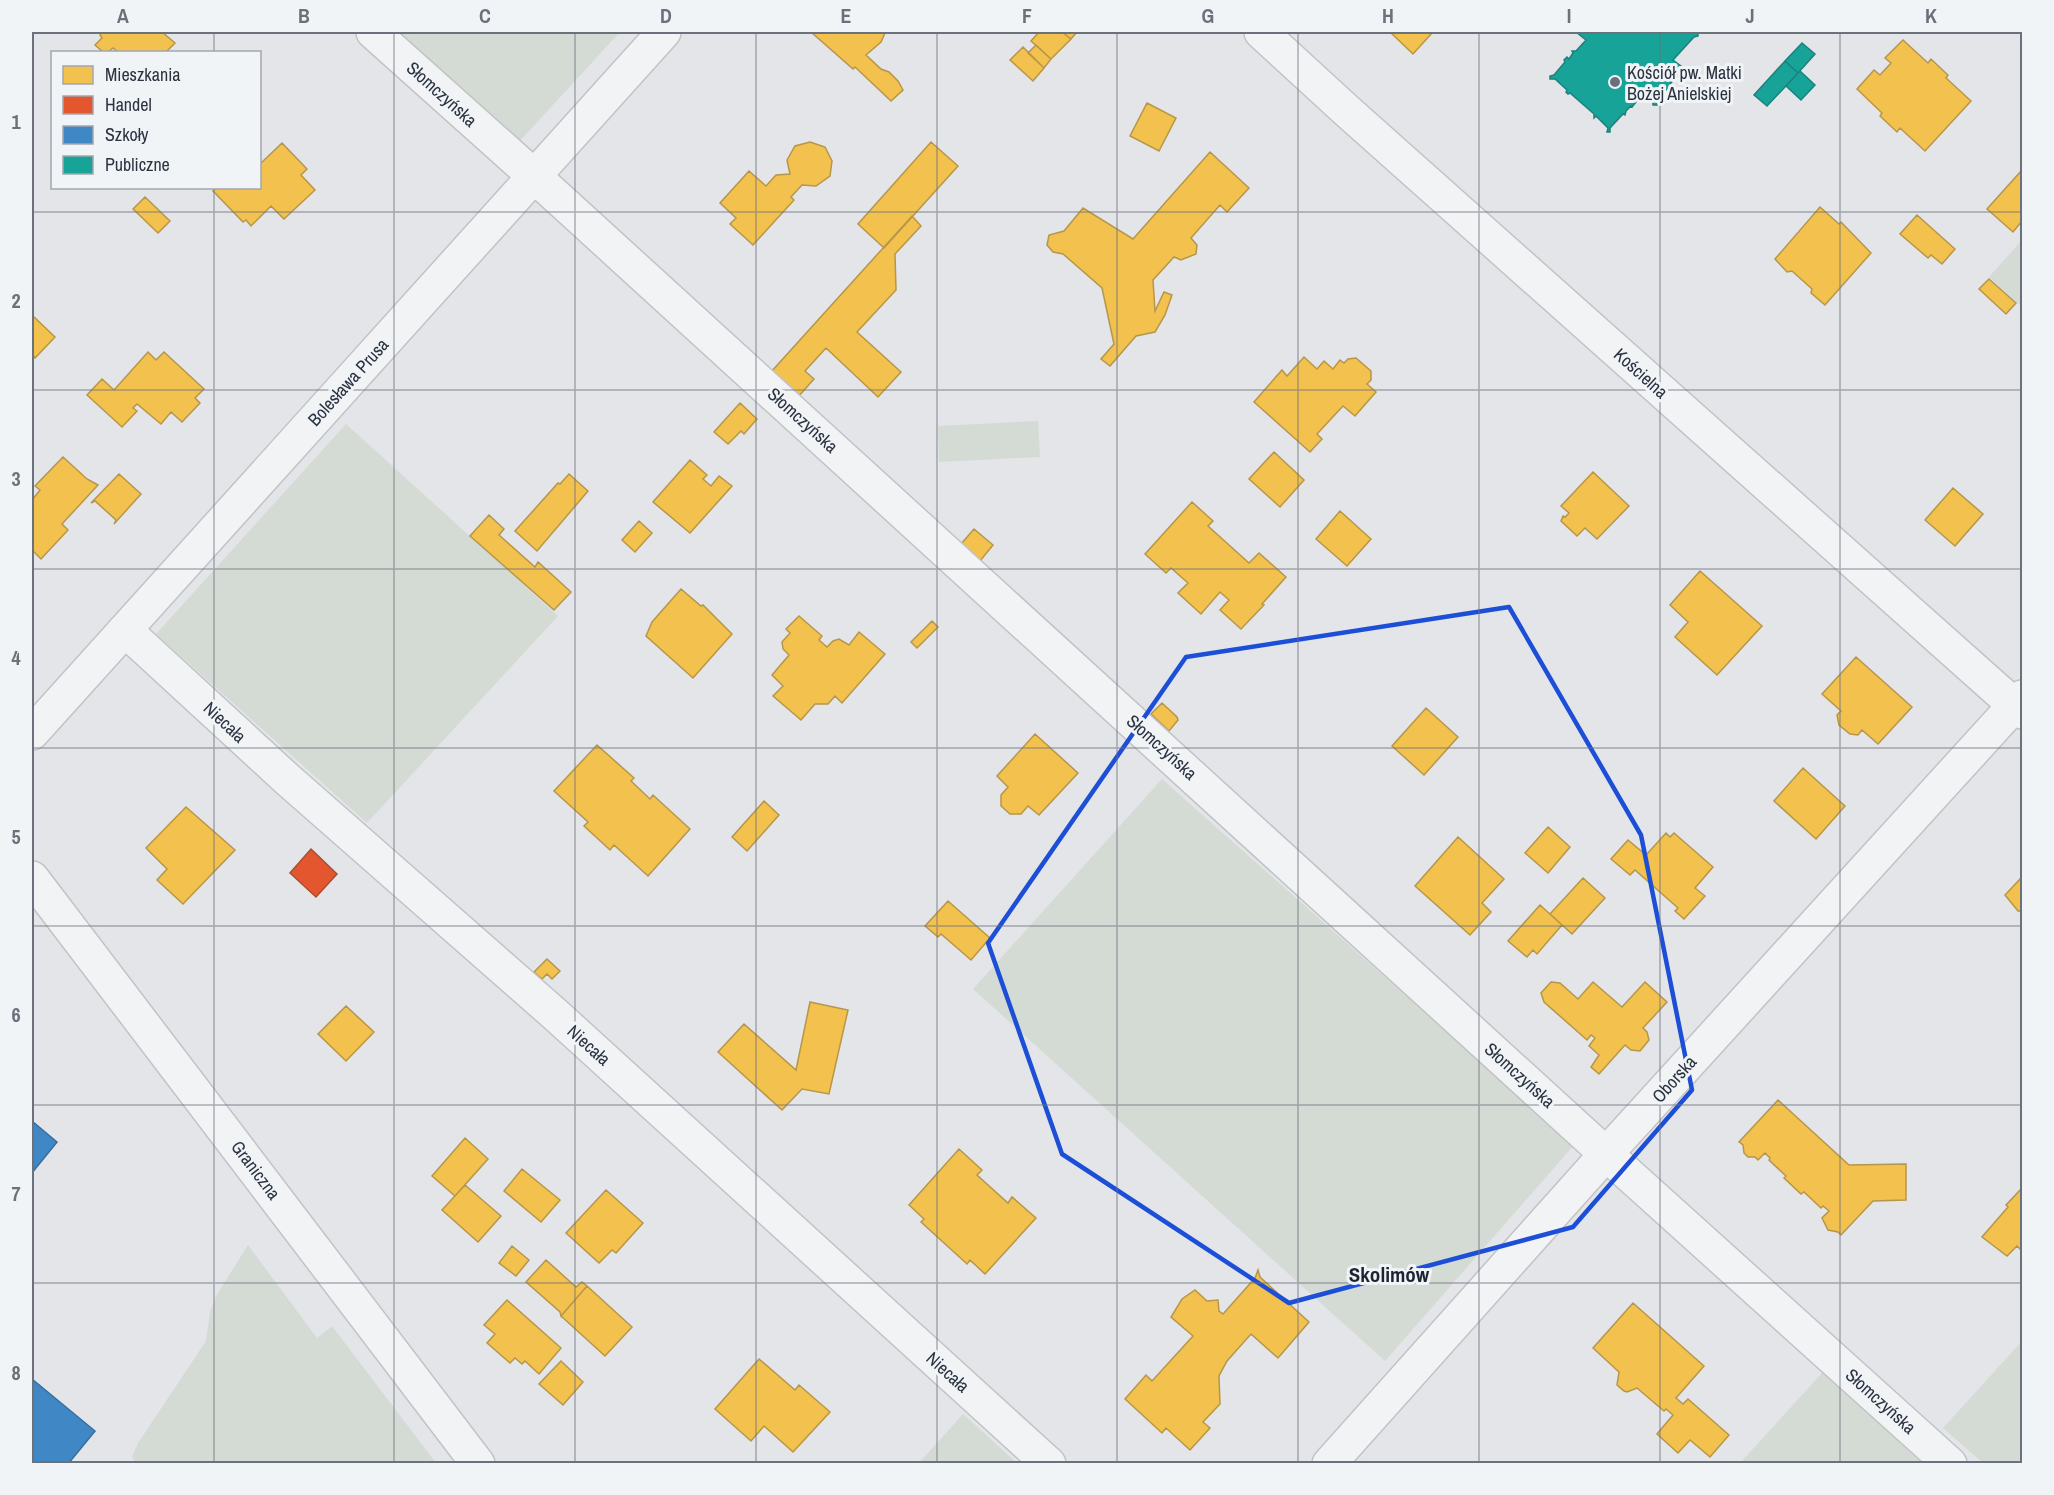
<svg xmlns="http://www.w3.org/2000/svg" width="2054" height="1495" font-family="'Archivo Narrow',sans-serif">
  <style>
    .green { fill: #d4dbd4 }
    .homes { fill: #f2c14e; stroke: #b6964a; stroke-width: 1.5 }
    .shops { fill: #e4572e; stroke: #ac4c33; stroke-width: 1.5 }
    .schools { fill: #3f88c5; stroke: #396e9d; stroke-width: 1.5 }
    .public { fill: #17a398; stroke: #1d817e; stroke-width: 1.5 }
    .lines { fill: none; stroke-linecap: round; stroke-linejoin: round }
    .minor-casing { stroke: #c1c3c6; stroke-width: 36 }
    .tertiary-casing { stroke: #c1c3c6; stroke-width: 36 }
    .minor { stroke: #f2f3f5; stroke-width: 33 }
    .tertiary { stroke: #f2f3f5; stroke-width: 33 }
    .marked { fill: none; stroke: #1d4ed8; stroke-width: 4.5; stroke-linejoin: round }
    .grid { fill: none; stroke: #6b717b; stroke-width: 1.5; stroke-opacity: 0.55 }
    .poi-dot { fill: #6b717b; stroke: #f1f4f7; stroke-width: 2 }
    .labels { text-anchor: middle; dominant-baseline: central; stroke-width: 6; stroke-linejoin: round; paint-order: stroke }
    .poi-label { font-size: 18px; fill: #2b3340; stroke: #f1f4f7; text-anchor: start }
    .street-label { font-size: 18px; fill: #2b3340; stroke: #f1f4f7 }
    .quarter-label { font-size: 21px; font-weight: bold; fill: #1d2431; stroke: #f1f4f7 }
    .neatline { fill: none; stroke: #6b717b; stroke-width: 2 }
    .grid-label { font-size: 20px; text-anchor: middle; font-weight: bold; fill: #6b717b }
  </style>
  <rect width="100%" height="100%" fill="#e3e5e8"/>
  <!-- green -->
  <path class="green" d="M394 32H620L518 143Z
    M2022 240V307L1989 277Z
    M1038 421 1040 457 939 462 938 426Z
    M346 424 558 616 367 823 156 634Z
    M1162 779 1574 1145 1385 1361 973 989Z
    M248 1245 317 1338 332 1326 436 1463H136L132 1457 138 1443 206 1341 210 1312 216 1296Z
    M2022 1341V1463H1983L1943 1428Z
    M1823 1372 1922 1463H1740Z
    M963 1414 1017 1463H919Z"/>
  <!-- homes -->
  <path class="homes" d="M102 32H162L175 43 166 52H118L113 48 108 52H103L95 45 102 38 100 35Z
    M811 32H884L885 33 881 42 866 55 881 69 889 72 898 81 903 90 891 101 855 67 853 69Z
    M1039 32H1062L1071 39 1051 59 1031 41Z
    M1062 32H1077L1071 39Z
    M1390 32H1433L1413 54Z
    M1903 40 1928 63 1931 59 1948 75 1946 78 1971 101 1925 151 1900 128 1897 132 1880 116 1882 113 1857 89 1874 70 1880 75 1891 63 1885 58Z
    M1036 45 1051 59 1044 68 1028 53Z
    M1023 47 1044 68 1033 81 1010 60Z
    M1147 103 1176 118 1159 151 1130 136Z
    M810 142 825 147 832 161 830 176 816 186 802 185 791 197 794 200 753 245 730 224 736 218 720 203 749 171 766 186 776 175 790 174 787 160 795 146Z
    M931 142 958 166 884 248 858 224Z
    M282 143 307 169 301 175 315 190 284 219 271 206 251 226 246 220 243 222 213 191 216 188H260V164Z
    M1210 152 1249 188 1227 212 1220 205 1191 238 1197 245 1196 254 1181 260 1174 257 1153 280 1155 311 1164 292 1172 295 1165 315 1155 332 1136 336 1110 366 1101 359 1114 344 1102 288 1063 254 1053 252 1047 245 1049 235 1064 231 1083 208 1133 239Z
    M2022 170V221L2013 232 1987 209Z
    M145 197 170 221 158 233 133 209Z
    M1820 207 1839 224 1841 222 1871 253 1825 305 1811 293 1812 289 1792 271 1787 272 1775 259Z
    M1917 215 1955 249 1942 264 1931 255 1928 258 1900 234Z
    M912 216 921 226 895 254 896 290 857 332 901 372 878 397 826 348 805 371 814 379 798 397 771 372Z
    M1989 279 2016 303 2006 314 1979 289Z
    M32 315 55 337 35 358 32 354Z
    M148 352 156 360 164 352 204 389 195 398 200 403 182 422 171 412 161 424 137 404 133 408 137 411 122 427 87 395 102 379 114 390Z
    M1304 357 1317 369 1324 361 1333 369 1340 360 1344 363 1348 359 1356 358 1371 371V380L1367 384 1376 392 1355 416 1343 406 1317 434 1322 439 1310 452 1254 402 1282 370 1287 376Z
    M740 403 757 419 744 434 741 431 728 444 714 432Z
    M1274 452 1304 480 1280 507 1249 479Z
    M63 457 87 479 98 485 62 524 68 530 41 559 32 550V500L40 490 35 486Z
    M690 460 707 475 703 479 711 486 719 476 732 486 690 533 653 502Z
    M1593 472 1629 506 1597 539 1585 528 1577 536 1561 521 1563 516 1565 517 1569 513 1561 506Z
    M119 474 141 494 114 524 116 520 95 501 91 503Z
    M569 474 588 491 537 551 515 531 558 483 560 484Z
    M1953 488 1983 514 1955 546 1925 520Z
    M1192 502 1213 521 1208 526 1249 563 1259 553 1286 577 1262 604 1264 605 1241 629 1220 610 1229 600 1220 592 1201 614 1178 593 1188 583 1171 568 1166 573 1145 554Z
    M1340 511 1371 539 1347 566 1316 539Z
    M489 515 504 529 499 535 535 567 538 562 571 592 554 610 470 536Z
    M639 521 652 533 635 552 622 540Z
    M974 529 993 545 980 561 961 544Z
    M1700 571 1762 626 1717 675 1675 637 1688 622 1670 605Z
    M681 589 701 606 703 605 732 634 693 678 646 636 652 622Z
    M799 616 822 636 819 640 827 647 833 641 839 639 849 645 859 632 885 654 842 703 835 696 828 704H815L801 720 773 696 783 686 772 675 789 655 783 649 782 642 790 633 786 629Z
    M932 621 938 627 917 648 911 642Z
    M1856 657 1912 707 1878 744 1862 730 1858 735 1850 734 1839 725 1837 715 1841 711 1822 694Z
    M1162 703 1177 717 1178 720 1169 731 1151 714Z
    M1426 708 1458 737 1424 775 1392 746Z
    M1035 734 1078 773 1039 815 1028 806 1021 814H1010L1001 806V795L1008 787 997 776Z
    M597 745 634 778 631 781 650 799 653 795 690 829 648 876 614 845 610 850 584 826 588 822 554 791Z
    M1803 768 1845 806 1816 839 1774 801Z
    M764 801 779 815 747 851 732 837Z
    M186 807 235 850 183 904 157 880 167 869 146 848Z
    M1548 827 1570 847 1548 873 1525 853Z
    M1666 833 1670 837 1674 833 1713 867 1695 888 1705 896 1684 919 1675 911 1678 908 1635 870 1630 875 1611 859 1628 840 1646 855Z
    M1458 837 1504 879 1482 903 1491 912 1470 935 1415 886Z
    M2022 877V911H2018L2005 895Z
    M1583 878 1605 898 1572 934 1550 914Z
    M948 901 990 938 971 960 941 934 938 937 925 926Z
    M1540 905 1562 925 1537 954 1533 950 1527 957 1508 941Z
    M547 959 560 971 552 979 547 974 542 979 534 972Z
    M1551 982 1560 983 1578 999 1593 982 1622 1007 1645 982 1667 1002 1643 1028 1647 1032 1649 1040 1640 1051 1631 1050 1625 1045 1599 1074 1591 1067 1599 1055 1589 1046 1595 1038 1591 1035 1587 1040 1544 1002 1541 993Z
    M810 1002 848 1010 829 1094 802 1089 782 1110 718 1052 744 1024 796 1070Z
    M346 1006 374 1032 346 1061 318 1034Z
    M1778 1100 1849 1165 1906 1164V1200L1873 1201 1841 1235 1838 1232 1828 1230 1822 1218 1829 1211 1823 1206 1821 1208 1804 1192 1801 1194 1784 1178 1786 1176 1769 1160 1770 1158 1765 1153 1758 1160 1755 1157H1748L1744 1153 1743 1145 1739 1142Z
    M465 1138 488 1159 455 1196 432 1176Z
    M959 1149 982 1170 977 1175 1008 1203 1012 1197 1036 1218 985 1274 970 1260 967 1264 921 1222 924 1219 909 1205Z
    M522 1169 560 1200 541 1222 504 1191Z
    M465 1185 501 1216 478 1242 442 1210Z
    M2022 1188V1251L2017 1246 2007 1256 1982 1237 2008 1207 2006 1205Z
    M606 1190 643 1223 616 1253 612 1250 599 1263 566 1233Z
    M512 1246 529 1260 516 1276 499 1263Z
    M546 1260 576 1287 582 1282 587 1286 561 1316 560 1312 526 1282Z
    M1258 1270 1260 1277 1309 1322 1278 1358 1251 1334 1227 1361 1219 1376 1220 1404 1203 1422 1210 1428 1190 1450 1166 1428 1162 1433 1125 1399 1146 1375 1152 1381 1193 1336 1171 1317 1182 1299 1195 1290 1207 1301 1218 1300 1219 1311 1223 1314 1255 1278Z
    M587 1286 632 1327 605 1356 561 1316Z
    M507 1300 561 1348 539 1374 525 1361 522 1364 515 1358 510 1363 487 1343 495 1334 484 1325Z
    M1633 1303 1704 1366 1676 1398 1683 1404 1688 1399 1729 1435 1710 1457 1690 1440 1678 1453 1657 1434 1673 1415 1666 1409 1664 1411 1637 1388 1627 1392 1624 1391 1617 1385 1619 1372 1593 1348Z
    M759 1359 795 1390 799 1385 830 1412 793 1452 764 1426 751 1441 715 1409Z
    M561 1361 583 1382 563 1405 539 1384Z"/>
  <!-- shops -->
  <path class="shops" d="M311 849 337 874 316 897 290 873Z"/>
  <!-- schools -->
  <path class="schools" d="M32 1121 57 1142 32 1173Z
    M32 1379 95 1431 68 1464H32Z"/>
  <!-- public -->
  <path class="public" d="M1576 32H1691L1698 33V36L1694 37 1673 60 1685 69V72H1681L1670 84 1671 85 1656 100 1657 105H1653V102L1643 93 1632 107 1631 106 1626 111 1625 115 1623 114 1610 128V132H1607L1608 128 1596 116 1594 118V114L1570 93 1568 94 1566 92 1567 90 1555 79H1550V76L1554 75 1565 62 1564 60 1567 57 1569 59 1573 53 1572 51H1576L1586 40Z
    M1802 43 1815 54 1798 73 1785 61Z
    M1785 61 1798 73 1767 106 1754 95Z
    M1800 71 1815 85 1801 100 1786 86Z"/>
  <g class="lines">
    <!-- minor casing -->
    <g class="minor-casing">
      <path id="minor" d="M373 32 534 176 1606 1154 1950 1464
        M1261 32 1346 110 2022 712
        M125 630 287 779 557 1016 1049 1464
        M32 878 478 1464
        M1329 1464 1606 1154 2022 697"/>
    </g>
    <!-- tertiary casing -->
    <g class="tertiary-casing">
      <path id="tertiary" d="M32 733 664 32"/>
    </g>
    <!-- minor -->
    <use href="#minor" class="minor"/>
    <!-- tertiary -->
    <use href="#tertiary" class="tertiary"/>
  </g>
  <!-- marked area -->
  <path class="marked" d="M1509 607 1641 835 1692 1090 1573 1227 1289 1303 1062 1154 988 943 1186 657Z"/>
  <!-- grid -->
  <path class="grid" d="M214 32V52M394 32V1464M575 32V1464M756 32V1464M937 32V1464M1117 32V1464M1298 32V1464M1479 32V1464M1660 32V1464M1840 32V1464M214 188V1464M32 212H2022M32 390H2022M32 569H2022M32 748H2022M32 926H2022M32 1105H2022M32 1283H2022"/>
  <!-- markers -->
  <circle class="poi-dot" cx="1615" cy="82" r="6"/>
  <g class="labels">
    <!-- poi labels -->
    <g class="poi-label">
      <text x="1627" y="72">Kościół pw. Matki<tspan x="1627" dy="21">Bożej Anielskiej</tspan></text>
    </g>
    <!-- street labels -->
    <g class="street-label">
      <text transform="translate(442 94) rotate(42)">Słomczyńska</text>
      <text transform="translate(1641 373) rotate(42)">Kościelna</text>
      <text transform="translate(348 382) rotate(-48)">Bolesława Prusa</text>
      <text transform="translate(803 420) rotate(42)">Słomczyńska</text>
      <text transform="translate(225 722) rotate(43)">Niecała</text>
      <text transform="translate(1162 747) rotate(42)">Słomczyńska</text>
      <text transform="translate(589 1045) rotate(42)">Niecała</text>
      <text transform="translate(1520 1075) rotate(42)">Słomczyńska</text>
      <text transform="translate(1674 1079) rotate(-48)">Oborska</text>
      <text transform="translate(256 1170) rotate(53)">Graniczna</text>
      <text transform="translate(948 1372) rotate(42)">Niecała</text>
      <text transform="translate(1881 1401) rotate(42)">Słomczyńska</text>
    </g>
    <!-- quarter labels -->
    <g class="quarter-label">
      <text x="1389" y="1274">Skolimów</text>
    </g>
  </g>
  <!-- border -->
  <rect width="2054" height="1495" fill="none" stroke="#f1f4f7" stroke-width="66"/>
  <!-- legend -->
  <rect x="51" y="51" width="210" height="138" fill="#f1f4f7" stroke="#a2a7ae" stroke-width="1.5"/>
  <rect x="63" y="66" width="30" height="18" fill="#f2c14e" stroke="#a2a7ae" stroke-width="1.5"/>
  <text x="105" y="81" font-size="18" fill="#2b3340">Mieszkania</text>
  <rect x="63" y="96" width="30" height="18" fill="#e4572e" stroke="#a2a7ae" stroke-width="1.5"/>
  <text x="105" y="111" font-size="18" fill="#2b3340">Handel</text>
  <rect x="63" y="126" width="30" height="18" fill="#3f88c5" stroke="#a2a7ae" stroke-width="1.5"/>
  <text x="105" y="141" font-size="18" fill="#2b3340">Szkoły</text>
  <rect x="63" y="156" width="30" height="18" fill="#17a398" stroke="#a2a7ae" stroke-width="1.5"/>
  <text x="105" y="171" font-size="18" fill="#2b3340">Publiczne</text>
  <rect x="33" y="33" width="1988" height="1429" class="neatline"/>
  <g class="grid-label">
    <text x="123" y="23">A</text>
    <text x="304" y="23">B</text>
    <text x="485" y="23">C</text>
    <text x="666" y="23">D</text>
    <text x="846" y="23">E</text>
    <text x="1027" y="23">F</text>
    <text x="1208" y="23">G</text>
    <text x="1388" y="23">H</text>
    <text x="1569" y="23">I</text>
    <text x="1750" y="23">J</text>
    <text x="1931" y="23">K</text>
    <text x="16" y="129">1</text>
    <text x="16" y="308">2</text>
    <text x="16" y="486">3</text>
    <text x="16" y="665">4</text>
    <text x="16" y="844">5</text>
    <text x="16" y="1022">6</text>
    <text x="16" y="1201">7</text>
    <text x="16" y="1380">8</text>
  </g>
</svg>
